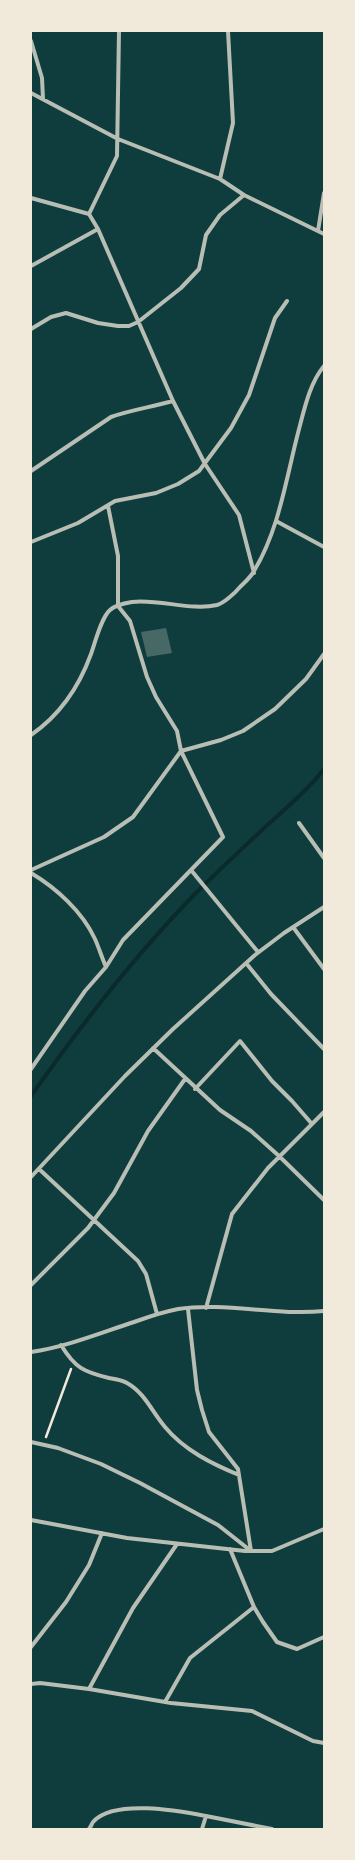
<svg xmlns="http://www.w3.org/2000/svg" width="355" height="1860" font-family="Montserrat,sans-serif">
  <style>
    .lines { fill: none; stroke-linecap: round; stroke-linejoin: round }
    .stream { stroke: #0a2a2b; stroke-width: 4 }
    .building { fill: #486865 }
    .path { stroke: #f1e9da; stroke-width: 2.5 }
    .minor { stroke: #b8beb3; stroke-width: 4 }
  </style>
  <rect width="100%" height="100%" fill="#0f3d3e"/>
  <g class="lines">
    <!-- stream -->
    <path class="stream" d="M31 1096C81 1025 135 955 196 893 218 871 241 850 264 828 285 809 307 791 324 769"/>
  </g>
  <!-- building -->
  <path class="building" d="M166 628 172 653 147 657 141 632Z"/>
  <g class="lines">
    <!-- path -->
    <path class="path" d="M46 1437 71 1369"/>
    <!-- minor -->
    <path class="minor" d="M31 41 42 78 43 99
      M31 93 118 139 220 179 244 195 324 234
      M220 179 233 123 228 31
      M31 198 89 214 98 229 173 401 205 464 239 515 254 573
      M89 214 117 156 119 31
      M318 231 324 193
      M31 266 98 229
      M31 329 51 317 66 313 98 323 118 326H129L138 322 181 288 199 269 206 235 220 215 244 195
      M31 471 111 417C131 410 152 407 173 401
      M276 521 324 547
      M31 542 78 523 115 501 156 493 178 484 199 471 231 428 249 395 275 318 287 301
      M31 735C60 715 79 687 91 654 95 643 101 618 110 610 115 605 126 603 132 602 160 599 191 611 217 605 224 603 235 593 240 587 245 582 251 577 254 571 279 530 286 479 298 433 304 411 309 384 324 366
      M299 823 324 858
      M31 870 104 837 133 817 181 751 221 740 243 731 275 709 306 679 324 654
      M191 870 258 952
      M31 873C56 888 82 911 95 939 99 948 102 958 106 967
      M293 927 324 969
      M246 963 271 994 324 1049
      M153 1048 220 1110 251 1131 279 1156 324 1200
      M31 1069 85 991 106 967 123 940 223 837 181 751 177 731 156 697 147 677 130 621 118 606V556L108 506
      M195 1089 240 1041 272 1081 292 1101 312 1124
      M39 1169 138 1261 146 1274 157 1314
      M31 1177 125 1076 173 1029 255 955 284 933 324 907
      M31 1285 88 1228 114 1193 148 1131 185 1079
      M206 1308 232 1214 268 1168 324 1112
      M188 1309 197 1390 202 1410 209 1432 238 1469 251 1551
      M61 1345C75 1368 84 1372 109 1378 115 1379 122 1380 127 1383 145 1393 152 1412 165 1427 184 1450 212 1464 239 1475
      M31 1352C66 1347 100 1333 134 1322 148 1317 162 1312 178 1309 226 1302 275 1316 324 1311
      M31 1442 58 1448 101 1464 140 1483 218 1525 251 1551
      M31 1520 127 1538 245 1551H272L324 1529
      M230 1549 254 1607 263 1622 277 1642 297 1649 324 1637
      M31 1647 66 1602 89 1565 102 1533
      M31 1684 40 1683 89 1689 171 1703 252 1711 313 1741 324 1743
      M89 1689 133 1608 177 1544
      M165 1702 190 1658 254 1607
      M89 1829C91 1827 92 1822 94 1821 115 1799 179 1811 206 1816
      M202 1829 206 1816 272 1829"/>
  </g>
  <!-- border -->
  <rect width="355" height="1860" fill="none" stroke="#f1e9da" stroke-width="64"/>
</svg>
